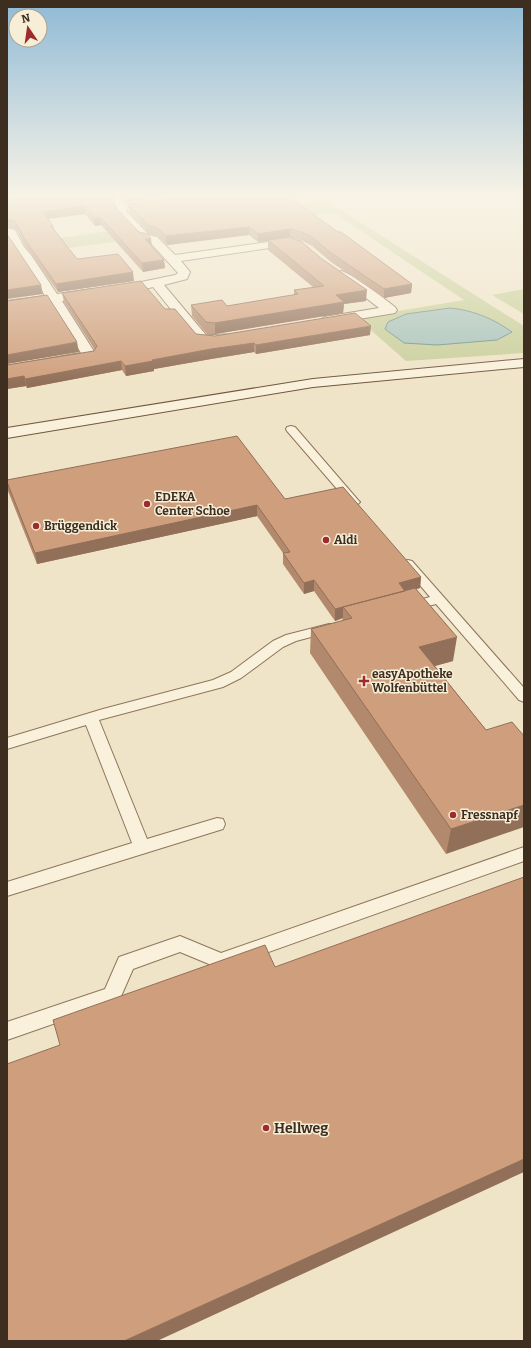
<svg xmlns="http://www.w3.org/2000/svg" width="531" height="1348" font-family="Bitter,serif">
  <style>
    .green { fill: #c9cf9b }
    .water { fill: #a9c4bc; stroke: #6f938a }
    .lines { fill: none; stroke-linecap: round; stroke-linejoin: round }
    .lane-casing { stroke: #8d765c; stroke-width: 2 }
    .street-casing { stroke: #8d765c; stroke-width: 2 }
    .secondary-casing { stroke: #6f573f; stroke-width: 2 }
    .lane { fill: #faf1dc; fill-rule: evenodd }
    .street { fill: #faf1dc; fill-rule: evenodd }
    .secondary { fill: #faf1dc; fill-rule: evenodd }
    .wall { fill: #b2896c }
    .shaded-wall { fill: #916f58 }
    .building { fill: #cf9f7d; stroke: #916f58 }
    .poi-dot { fill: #9e2a2b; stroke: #f7eed8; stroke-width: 1.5 }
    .labels { text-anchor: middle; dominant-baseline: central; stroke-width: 3; stroke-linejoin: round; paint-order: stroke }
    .poi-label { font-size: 12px; font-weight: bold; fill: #3d2e20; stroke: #f7eed8; text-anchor: start }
    .near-poi-label { font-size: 14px; font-weight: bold; fill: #3d2e20; stroke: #f7eed8; text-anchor: start }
  </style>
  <rect width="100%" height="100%" fill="#f0e4c8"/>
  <!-- green -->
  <path class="green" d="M305 195H317L524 326V353L406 361 357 318 464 300 334 213 38 252 30 242 316 203Z
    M524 289V314L492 295Z"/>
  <!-- water -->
  <path class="water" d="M450 308C473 310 494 319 512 332L497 340 437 345 404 343 385 329 388 322 406 314Z"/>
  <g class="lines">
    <!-- lane casing -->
    <g class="lane-casing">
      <path id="lane" d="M291 426 295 427 358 500 360 502 358 504H350L287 431 286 429 287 427Z
        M408 560 412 561 524 688V702L519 700 436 604 409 611 404 610 403 607 404 604 430 597 402 564 404 561Z
        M329 624 334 625 336 628 334 631 296 641 283 647 241 678 223 687 99 720 147 839 217 818 223 819 225 824 223 829 7 896V882L132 843 86 725 7 749V738L103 709 213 680 231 672 273 641 286 635Z
        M524 847V861L221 969 180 952 133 969 119 1001 7 1040V1022L105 989 119 957 180 936 221 953Z"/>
    </g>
    <!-- street casing -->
    <g class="street-casing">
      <path id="street" d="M107 195H118L128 207 126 211 149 235 157 237 175 255 290 239 300 241 302 243 300 245H290L181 261 190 272 187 279 164 285 206 335C214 336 223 333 231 335L233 338 231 341C219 344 209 345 197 342L153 287 145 289 141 288 139 285 141 282 175 275 178 273 149 241 141 239 116 213 115 211 117 207Z
        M7 228 15 230 24 247 31 255 57 294 93 289 97 290 99 293 97 296 93 297 62 301 97 356 95 359 7 374V366L81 353 50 303 7 309V301L45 296C38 284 31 272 23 261 15 249 7 243 7 228Z
        M342 271 360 280 395 307 397 310 395 313 329 324 324 323 322 320 324 317 379 308 336 275 338 272Z"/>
    </g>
    <!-- secondary casing -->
    <g class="secondary-casing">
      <path id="secondary" d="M524 359V367L313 387 7 438V428L313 379Z"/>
    </g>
    <!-- lane -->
    <use href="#lane" class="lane"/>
    <!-- street -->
    <use href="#street" class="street"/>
    <!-- secondary -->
    <use href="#secondary" class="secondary"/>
  </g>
  <!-- wall -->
  <path class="wall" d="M120 195H174L127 202Z
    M190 195H290V198L338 232 412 284 411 293 384 298 331 262 312 246 301 240 294 238 366 301 344 304 343 313 215 334H207L192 316 191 305 227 306 294 295V290L313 287 268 250V241L258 242 249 235 167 245 158 236 150 234 129 212 128 204Z
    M7 199 115 207 164 260 165 268 143 272 101 225 95 226 85 214 48 219 53 226 54 229 77 259 134 281 58 292 25 246 16 229 7 227Z
    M62 293 165 309 196 334 215 336 370 335 256 354 254 352 211 359 154 369V371L126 376 122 370 27 388 26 386 7 389V365L94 351 95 350 64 302Z
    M7 482 285 499 421 577 420 588 416 589 453 661 435 666 486 730 446 854 310 653 311 629 342 621 343 618 335 621 314 591 304 594 283 564V553L257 516 37 564 8 491Z"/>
  <!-- shaded-wall -->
  <path class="shaded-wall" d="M7 195H22L7 197Z
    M126 195H174L127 202Z
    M114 199 115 207 114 210 113 203Z
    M85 206V214L44 219 43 212Z
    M100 217 101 225 95 226 94 218Z
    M249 227V235L167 245 166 236Z
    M290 229V238L268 240V241L258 242V234Z
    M145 239H151L152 247Z
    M164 260 165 268 143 272 142 263Z
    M133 272 134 281 58 292 56 284Z
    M412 284 411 293 384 298V289Z
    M41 285 43 294 7 299V290Z
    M367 290 366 301 344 304 343 313 215 334V323L336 295Z
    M371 326 370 335 256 354V345Z
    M77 342 79 352 7 364V355Z
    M254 343V352L211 359 154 369V371L126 376 125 366 152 360 211 349Z
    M121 361 122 370 27 388 25 379Z
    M24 376 26 386 7 389V379Z
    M257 505V516L37 564 35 553Z
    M421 577 420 588 405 592 399 583Z
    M314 580V591L304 594V583Z
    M343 607V618L335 621V609Z
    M457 637 453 661 416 671 419 647Z
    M524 805V827L446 854 451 829Z
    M524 1159V1172L157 1341H124Z"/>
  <!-- building -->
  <path class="building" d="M34 195H111L114 199 113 203 114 206 139 232 148 234 151 239H145L164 260 142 263 100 217 94 218 85 206 43 212 53 226H51L77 259 118 254 133 272 56 284 24 238 15 221 7 219V199Z
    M190 195H287L338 232H341L412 284 384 289 331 253 312 237 301 232 290 229 258 234 249 227 166 236 157 228 149 226 128 204Z
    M7 233V234L41 285 7 290Z
    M290 237 302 242 322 259 367 290 336 295 344 302 215 323 206 322 191 305 222 300 227 306 298 294 294 290 324 286 268 240Z
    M141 281 165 309H175L196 334 215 336 355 313 371 326 256 345 254 343 211 349 152 360 153 361 125 366 121 361 25 379 24 376 7 379V365L94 351 97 346 62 293Z
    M47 295 77 342 7 355V301Z
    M237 436 285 499 343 487 421 577 399 583 405 591 335 609 314 580 304 583 283 553 290 552 257 505 35 553 7 482V480Z
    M415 588 457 637 419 647 486 730 512 722 524 736V805L451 829 311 629 352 618 343 607Z
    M524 877V1159L124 1341H7V1064L60 1045 53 1020 265 945 275 967Z"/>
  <!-- sky -->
  <linearGradient id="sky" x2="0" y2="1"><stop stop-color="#8fbad6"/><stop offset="0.51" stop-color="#f8f3e6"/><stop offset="1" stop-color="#f8f3e6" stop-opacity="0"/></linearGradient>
  <rect width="531" height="384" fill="url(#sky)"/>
  <!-- markers -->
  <g class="poi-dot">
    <circle cx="147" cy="504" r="4"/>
    <circle cx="36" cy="526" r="4"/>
    <circle cx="326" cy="540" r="4"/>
    <path d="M362 675h4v4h4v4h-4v4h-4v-4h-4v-4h4z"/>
    <circle cx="453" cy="815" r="4"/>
    <circle cx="266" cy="1128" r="4"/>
  </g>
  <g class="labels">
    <!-- poi labels -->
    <g class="poi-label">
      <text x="155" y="497">EDEKA<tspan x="155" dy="14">Center Schoe</tspan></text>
      <text x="44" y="526">Brüggendick</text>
      <text x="334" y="540">Aldi</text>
      <text x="372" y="674">easyApotheke<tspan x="372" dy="14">Wolfenbüttel</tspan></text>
      <text x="461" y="815">Fressnapf</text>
    </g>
    <!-- near-poi labels -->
    <g class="near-poi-label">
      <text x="274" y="1128">Hellweg</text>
    </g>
  </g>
  <!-- border -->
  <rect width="531" height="1348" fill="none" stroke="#3d2e20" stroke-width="16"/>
  <!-- north arrow -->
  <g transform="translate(28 28) rotate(347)"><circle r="19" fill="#f7eed8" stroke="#ada18e"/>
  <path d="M0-3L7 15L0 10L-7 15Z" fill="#9e2a2b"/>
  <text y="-6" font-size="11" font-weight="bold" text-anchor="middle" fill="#3d2e20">N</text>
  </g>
</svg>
